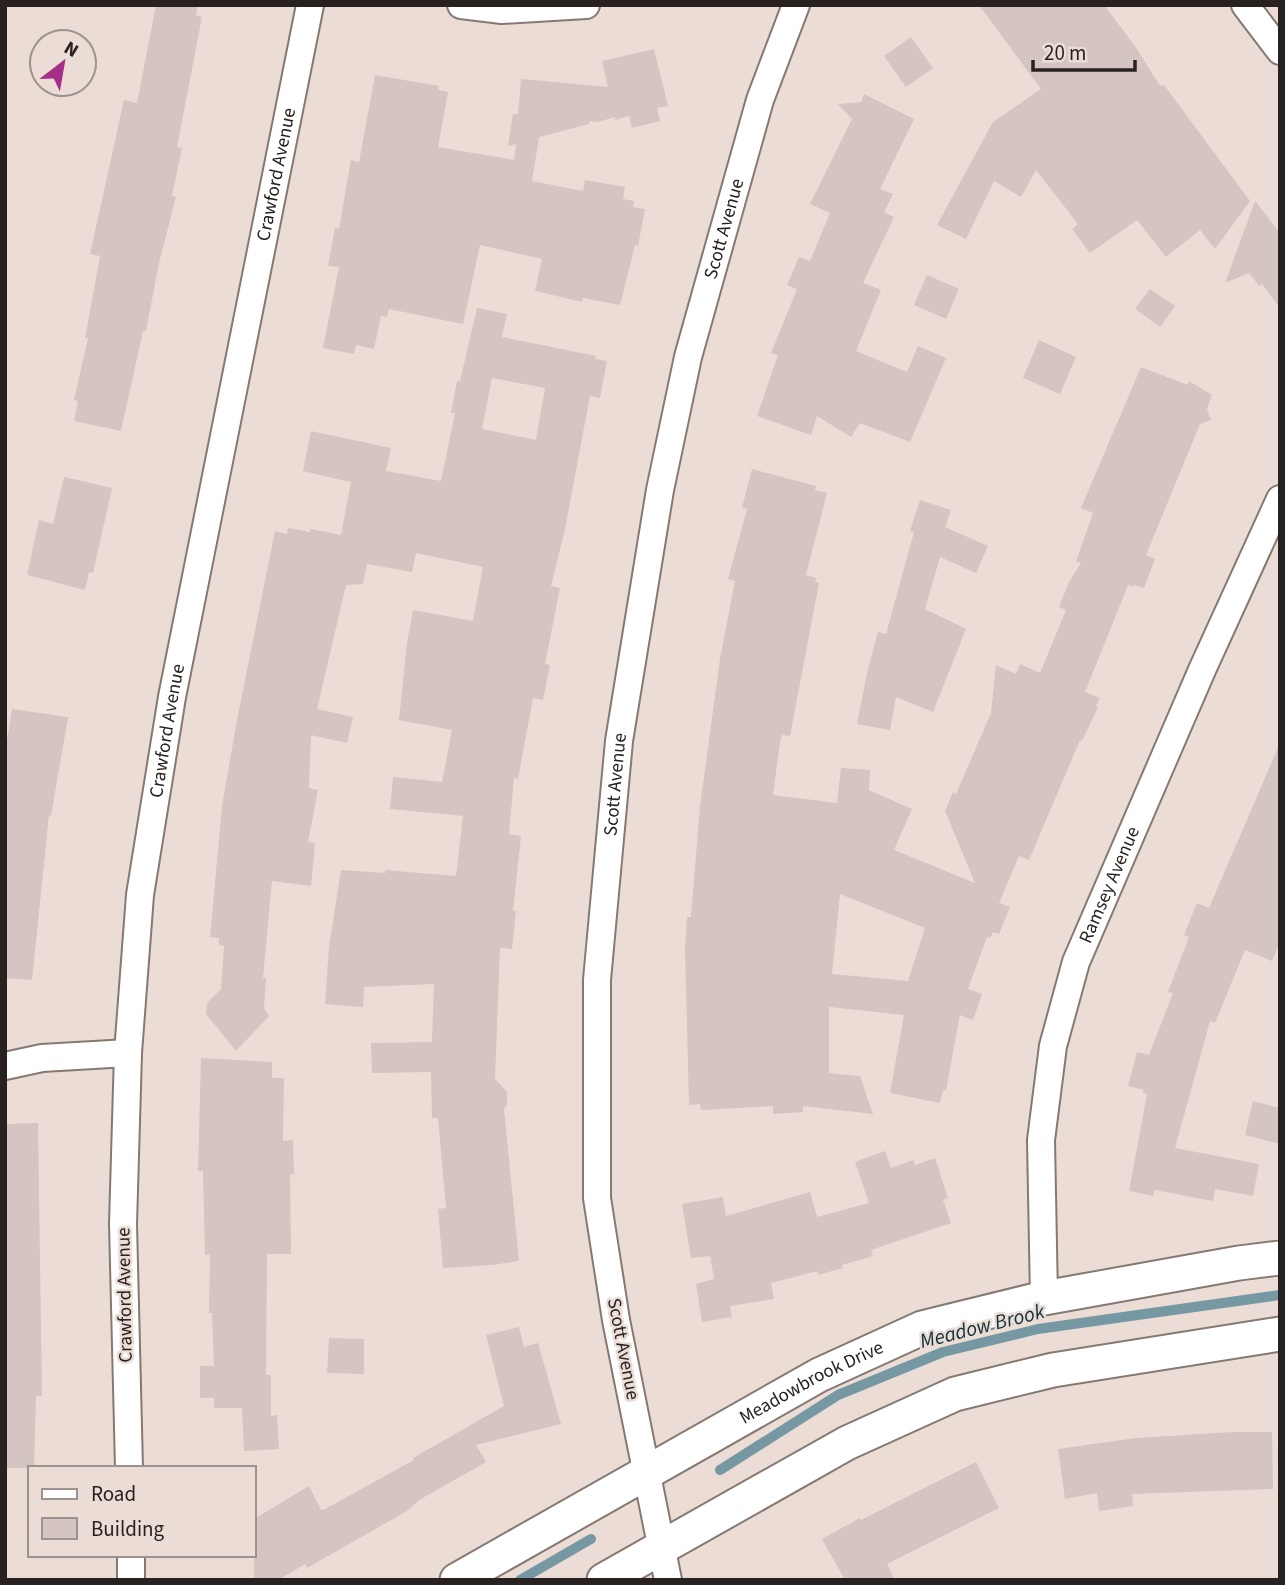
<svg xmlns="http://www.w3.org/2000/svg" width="1285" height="1585" font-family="'Source Sans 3',sans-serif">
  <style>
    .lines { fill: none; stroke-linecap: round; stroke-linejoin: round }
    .stream { stroke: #7698a3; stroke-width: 10 }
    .building { fill: #d4c4c2; fill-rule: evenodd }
    .minor-casing { stroke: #857972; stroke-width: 30 }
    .tertiary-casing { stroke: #857972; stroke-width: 37 }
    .minor { stroke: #fff; stroke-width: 26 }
    .tertiary { stroke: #fff; stroke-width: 33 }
    .labels { text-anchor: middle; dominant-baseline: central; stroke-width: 5; stroke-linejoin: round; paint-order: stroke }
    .street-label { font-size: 19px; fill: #272220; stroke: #ebddd6 }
    .water-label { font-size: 21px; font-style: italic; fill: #10323c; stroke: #ebddd6 }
  </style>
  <rect width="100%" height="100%" fill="#ebddd6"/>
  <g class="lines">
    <!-- stream -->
    <path class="stream" d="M720 1470 838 1395 943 1352 1038 1329 1280 1295
      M520 1580 591 1539"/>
  </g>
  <!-- building -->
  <path class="building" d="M156 5H198L196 15 202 17 177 147 182 148 172 196 176 197 159 263 146 331H143L121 431 74 421 78 401 74 400 88 338H85L100 256 90 254 124 100 137 103Z
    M979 5H1104L1135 46 1160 86 1164 85 1250 201 1215 249 1200 230 1166 257 1137 220 1090 253 1072 229 1078 224 1036 170 1021 197 994 181 966 239 937 225 993 122 1041 89Z
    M911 37 933 68 906 87 884 56Z
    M654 49 668 106 657 108 660 121 632 128 629 116 615 120V117L598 122 589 121V124L539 137 532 181 583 191 585 180 625 187 623 199 634 201 633 207 645 209 638 246 635 245 620 305 583 298 582 302 535 291 542 259 480 245 463 324 389 309 387 317 381 316 374 349 356 345 354 354 323 348 339 267 328 266 335 228 339 229 351 160 359 162 375 75 439 86 438 90 448 92 438 147 514 160 516 144 508 146 513 114H518L521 79 608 87 602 61Z
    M864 94 914 119 880 189 893 194 884 212 894 217 863 283 881 290 856 351 907 372 918 346 946 358 910 442 860 423 851 437 817 416 811 435 757 416 778 355 771 353 797 289 787 285 799 257 810 261 830 213 810 204 852 119 838 104 861 102Z
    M1255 201 1280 233V308L1262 284 1259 286 1249 273 1225 283Z
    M927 275 959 289 946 319 914 305Z
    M1150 289 1175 306 1160 327 1135 309Z
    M477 308 507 314 502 337 596 356 595 359 607 361 600 398 590 396 565 529 551 586 560 588 545 664 550 665 543 700 533 698 518 779 514 778 509 834 521 836 513 911H516L512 949 500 948 495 1079 507 1092V1105L504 1109 519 1261 492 1265 443 1268 438 1209 446 1208 438 1118H432L431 1072 372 1073 371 1043 432 1042 434 984 364 987 363 1007 325 1004 329 947 341 870 385 873V870L456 876 463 816 390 809 393 777 442 782 452 730 399 720 407 643 413 610 473 621 483 567 416 553 412 572 367 564 363 584 346 585 317 709 353 717 347 743 311 735 309 788 318 790 308 842 315 843 311 886 272 881 263 978H266L264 1008 269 1016 236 1051 206 1014 207 1003 221 989 224 946 219 945V938L210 937 222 806 237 720 275 531 287 534 288 528 310 532 311 529 341 535 351 482 303 471 311 431 391 448 386 471 441 481 455 413H451L457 381H460ZM492 378 545 388 536 440 482 429Z
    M1039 340 1076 357 1060 394 1023 378Z
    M1141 367 1188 385 1189 381 1212 395 1207 409 1211 420 1200 424 1146 555 1155 559 1144 588 1134 585 1133 587 1128 585 1085 692 1100 698 1096 706 1098 707 1082 741 1080 740 1029 860 1019 856 999 903 1010 907 999 934 993 932 990 938 987 937 968 989 982 994 973 1020 960 1015 946 1090H943L940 1103 890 1093 904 1015 829 1007V1073L860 1076 873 1114 803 1106V1112L773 1114V1106L701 1110 700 1104 689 1105 685 948 687 917H691L700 806 720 659 735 581 728 579 747 509 742 508 752 469 816 486 815 490 827 493 806 575 816 578 815 582 819 583 790 736 782 735 780 742 773 795 837 803 841 768 870 770 869 790 912 809 894 850 975 883 945 811 953 792 956 794 991 713 996 665 1016 674 1020 664 1040 673 1066 610 1059 607 1069 582 1081 563 1076 561 1093 513 1081 508ZM840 894 925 928 908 981 832 974Z
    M64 477 112 488 93 573 89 572 85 590 27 575 39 520 53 524Z
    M920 500 951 510 945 527 988 546 976 573 940 557 925 609 966 629 933 712 896 697 890 730 857 724 867 673 878 632 886 634 914 532 910 531Z
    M12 709 68 717 51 816 49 815 32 980 5 978V753Z
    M1280 743V941L1272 961 1245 950 1215 1023 1210 1021 1175 1148 1259 1164 1253 1196 1215 1189 1213 1201 1155 1190 1153 1196 1129 1191 1147 1094 1143 1093 1144 1090 1128 1086 1137 1052 1149 1055 1173 993 1168 992 1189 937 1184 935 1197 903 1209 908Z
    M201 1058 272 1062V1078H284L283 1141 293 1140 294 1174H290L291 1254H267L266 1375H271V1416L277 1415 279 1449 244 1451 242 1408H214V1398H200V1366H214L212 1313H209L210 1255H205L203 1171H198Z
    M1253 1101 1280 1108V1144L1245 1135Z
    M38 1123 42 1396H36L34 1468H5V1124Z
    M885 1151 891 1168 913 1160 915 1165 935 1158 948 1198 943 1200 951 1223 871 1250 873 1256 842 1265 843 1268 818 1275 817 1271 771 1283 774 1299 730 1306 732 1317 702 1322 696 1284 714 1279 710 1256 691 1258 682 1204 723 1197 726 1216 810 1192 817 1217 869 1203 855 1162Z
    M519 1327 524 1347 538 1343 561 1424 476 1445 486 1462 419 1500 407 1511 307 1568 305 1564 278 1580H254V1519L309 1486 321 1510 325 1509 414 1460 413 1458 504 1406 486 1335Z
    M329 1338 364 1339V1374L327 1373Z
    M1233 1432H1272L1273 1489 1132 1494 1133 1506 1099 1511 1097 1493 1065 1499 1058 1449 1136 1438Z
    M976 1462 999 1508 887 1564 895 1580H845L822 1539 860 1518 861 1520Z"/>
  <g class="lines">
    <!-- minor casing -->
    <g class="minor-casing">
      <g id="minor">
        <path d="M461 5 502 10 586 5"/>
        <path d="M1245 5 1280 51"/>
        <path d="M5 1066 42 1058 128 1053"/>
        <path id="s1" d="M1044 1298 1041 1140 1053 1046 1076 962 1202 670 1280 499"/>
        <path id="s2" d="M129 1468 123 1224 128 1053 140 895 172 697 310 5"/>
        <path d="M131 1555V1580"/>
        <path id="s3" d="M668 1580 616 1320 597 1198V980L619 741 660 490 688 357 760 100 796 5"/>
      </g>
    </g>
    <!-- tertiary casing -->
    <g class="tertiary-casing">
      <g id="tertiary">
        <path id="s4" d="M457 1580 819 1375 922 1328 1044 1298 1239 1263 1280 1258"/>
        <path d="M604 1580 847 1443 955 1394 1053 1370 1280 1334"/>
      </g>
    </g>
    <!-- minor -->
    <use href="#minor" class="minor"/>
    <!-- tertiary -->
    <use href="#tertiary" class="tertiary"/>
  </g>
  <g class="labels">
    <!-- street labels -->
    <g class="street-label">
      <text stroke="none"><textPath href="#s2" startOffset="1307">Crawford Avenue</textPath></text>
      <text stroke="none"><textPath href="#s3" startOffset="1370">Scott Avenue</textPath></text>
      <text stroke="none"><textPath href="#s2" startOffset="740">Crawford Avenue</textPath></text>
      <text stroke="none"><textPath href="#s3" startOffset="803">Scott Avenue</textPath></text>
      <text stroke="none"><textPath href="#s1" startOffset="424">Ramsey Avenue</textPath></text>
      <text transform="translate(125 1295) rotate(-91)">Crawford Avenue</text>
      <text transform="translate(623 1349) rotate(79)">Scott Avenue</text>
      <text stroke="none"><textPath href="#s4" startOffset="406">Meadowbrook Drive</textPath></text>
    </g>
    <!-- water labels -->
    <g class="water-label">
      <text transform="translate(982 1326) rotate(-14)">Meadow Brook</text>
    </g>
  </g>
  <!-- border -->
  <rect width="1285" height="1585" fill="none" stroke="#272220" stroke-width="14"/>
  <!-- legend -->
  <rect x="28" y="1466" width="228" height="91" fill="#ebddd6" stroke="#9d928d" stroke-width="2"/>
  <rect x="42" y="1489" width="35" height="10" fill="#ffffff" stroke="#9d928d" stroke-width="2"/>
  <text x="91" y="1501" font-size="21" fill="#272220">Road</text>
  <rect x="42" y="1518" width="35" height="21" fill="#d4c4c2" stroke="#9d928d" stroke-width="2"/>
  <text x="91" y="1536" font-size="21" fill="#272220">Building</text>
  <!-- north arrow -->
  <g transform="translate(63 63) rotate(31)"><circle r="33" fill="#ebddd6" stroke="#9d928d" stroke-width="2"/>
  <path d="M0-5L12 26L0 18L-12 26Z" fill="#a42f89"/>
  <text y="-10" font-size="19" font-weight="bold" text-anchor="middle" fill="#272220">N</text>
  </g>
  <!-- scale -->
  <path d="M1033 60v10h102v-10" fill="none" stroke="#272220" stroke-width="3.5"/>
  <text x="1044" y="60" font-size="21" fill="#272220" stroke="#ebddd6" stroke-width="5" paint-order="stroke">20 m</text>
</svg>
